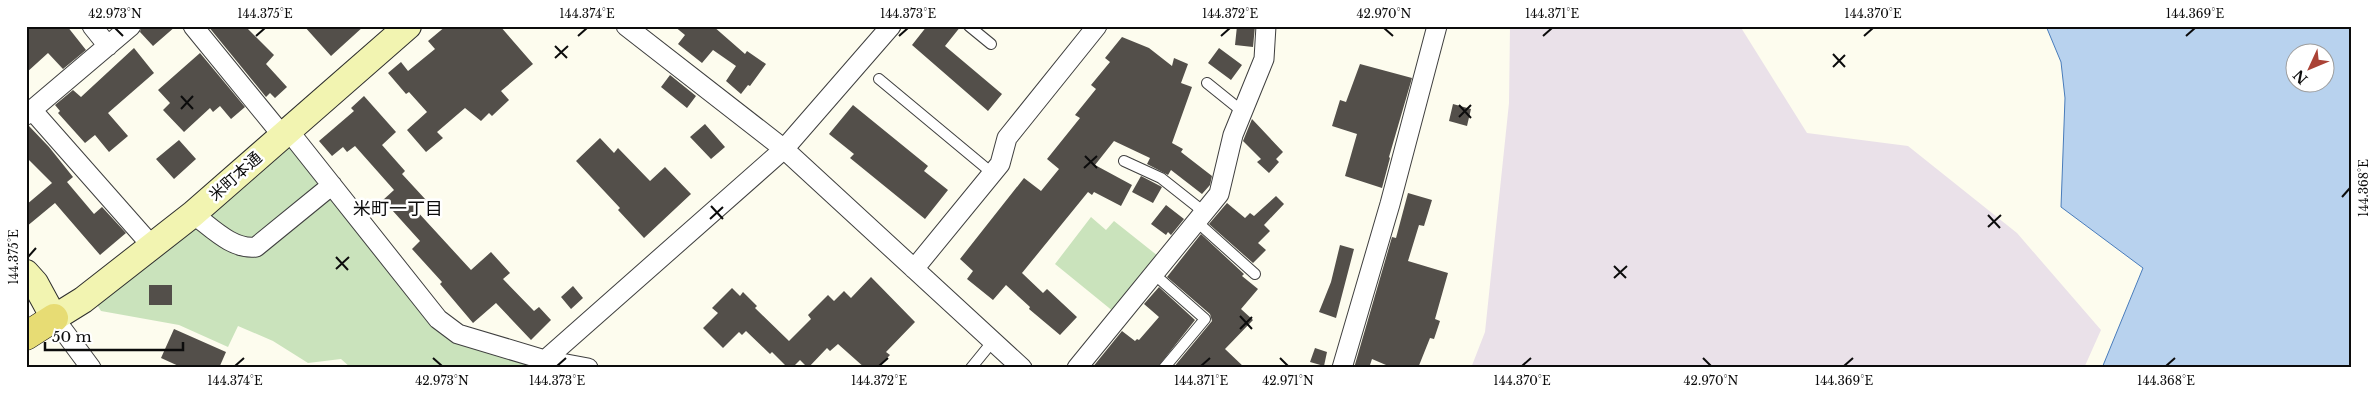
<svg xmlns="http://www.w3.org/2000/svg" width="2378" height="394" font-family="'Libre Baskerville','Noto Sans JP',serif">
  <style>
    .industrial { fill: #eae1e9 }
    .green { fill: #cae3bc }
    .water { fill: #b8d2ee; stroke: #497cbb; fill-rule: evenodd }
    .building { fill: #534f4a }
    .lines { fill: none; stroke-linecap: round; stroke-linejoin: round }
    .lane-casing { stroke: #3f3f3f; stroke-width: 12 }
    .street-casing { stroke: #3f3f3f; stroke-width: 21 }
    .secondary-casing { stroke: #2e2e2e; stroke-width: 28 }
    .primary-casing { stroke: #1d1d1d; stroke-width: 29 }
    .lane { stroke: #fff; stroke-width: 10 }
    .street { stroke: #fff; stroke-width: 19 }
    .secondary { stroke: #f2f4b1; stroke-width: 26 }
    .primary { stroke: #e7dc74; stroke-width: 28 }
    .ticks { fill: none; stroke: #0c0c0c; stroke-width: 2 }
    .labels { text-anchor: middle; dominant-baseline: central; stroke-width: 5; stroke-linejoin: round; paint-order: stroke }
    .street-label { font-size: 16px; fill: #0c0c0c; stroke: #fff }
    .neighbourhood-label { font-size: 18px; fill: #0c0c0c; stroke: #fff }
    .neatline { fill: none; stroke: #0c0c0c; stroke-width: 2 }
    .ticks-label { font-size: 12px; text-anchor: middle; fill: #0c0c0c }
  </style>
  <rect width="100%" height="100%" fill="#fdfcee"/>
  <!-- industrial -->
  <path class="industrial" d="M1510 26H1740L1807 133 1908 146 2017 233 2101 330 2084 368H1471L1485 332 1509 103Z"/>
  <!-- green -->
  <path class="green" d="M286 143 435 328 453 343 550 368H351L341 359 308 363 273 341 238 326 228 347 179 325 101 311 94 300Z
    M1091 217 1106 230 1114 221 1158 256 1114 312 1055 264Z"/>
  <!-- water -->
  <path class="water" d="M2046 26H2352V368H2102L2143 268 2061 207 2065 98 2061 62ZM2296 52H2326V82H2296Z"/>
  <!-- building -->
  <path class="building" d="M26 26H67L86 50 63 69 48 53 26 73Z
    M142 26H176L153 46 140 32Z
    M208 26H245L274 55 266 64 287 87 275 98 270 93 266 97Z
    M304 26H364L331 56Z
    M446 26H500L533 64 501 91 509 100 492 116 489 113 481 121 465 108 437 132 443 138 426 152 407 130 427 112 409 92 406 94 388 73 401 62 408 71 435 49 428 41Z
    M674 26H713L745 54 747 51 766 64 750 86 748 85 741 94 726 81 736 66 713 50 702 63 678 44 685 35Z
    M927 26H961L945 46 1002 94 988 111 912 45Z
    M1237 26H1255L1253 47 1235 45Z
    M1122 37 1149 48 1172 66 1174 58 1188 64 1181 83 1192 87 1172 143 1183 149 1181 152 1212 176 1210 185 1202 194 1171 170 1168 175 1147 164 1150 158 1114 141 1095 165 1132 185 1121 206 1094 192 1092 195 1088 192 1022 273 1043 293 1047 289 1077 317 1060 335 1029 309 1030 307 1006 285 993 300 967 279 973 271 960 259 1024 178 1041 191 1059 169 1047 159 1080 118 1075 115 1096 89 1091 85 1110 62 1105 58Z
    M134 48 154 73 108 113 128 136 109 152 95 135 85 143 58 113 60 111 55 105 73 90 81 97Z
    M1219 48 1242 65 1231 80 1208 63Z
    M200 53 245 107 231 119 220 106 213 112 210 108 184 132 163 110 170 103 158 90Z
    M1360 64 1412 78 1389 157 1390 158 1382 188 1345 176 1357 134 1332 126 1340 100 1346 102Z
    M670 75 696 96 687 108 661 87Z
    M364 96 396 132 382 145 405 171 402 174 426 200 415 209 471 270 491 252 510 273 503 279 534 311 539 307 551 320 531 340 496 303 473 323 440 284 442 282 412 249 420 241 383 200 394 190 355 146 347 152 343 147 332 156 319 141 354 111 351 108Z
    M1453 104 1471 109 1467 126 1449 121Z
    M853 105 928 166 924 171 948 190 925 219 850 158 854 154 829 134Z
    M1252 119 1283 152 1276 159 1279 162 1269 173 1257 162 1261 159 1243 141Z
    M705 124 725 147 711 159 690 137Z
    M26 126H29L49 147 73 177 67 182 94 214 102 207 126 233 100 255 55 203 26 227V205L52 183 26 157Z
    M600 138 614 153 618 148 650 181 665 167 691 194 644 238 618 210 620 208 576 161Z
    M179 140 196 159 174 179 156 159Z
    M1141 176 1162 187 1153 203 1132 192Z
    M1408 193 1432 200 1424 226 1419 225 1408 261 1448 273 1435 319 1440 321 1434 339 1430 338 1418 368H1393L1372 359 1369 368H1354L1392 237 1396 238Z
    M1276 196 1284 204 1264 225 1270 231 1258 243 1266 250 1253 263 1209 224 1227 203 1245 218 1250 213 1254 216Z
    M1166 205 1184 219 1171 235 1168 232 1166 235 1151 224Z
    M1201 234 1244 274 1242 276 1258 289 1241 309 1253 320 1225 349 1245 368H1173L1212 321 1210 314 1167 277Z
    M1340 245 1354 249 1336 318 1319 312 1331 282Z
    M871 277 915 322 886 352 890 355 877 368H865L838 344 830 351 827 348 808 368 800 360 792 368H788L772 352 770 354 746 331 742 335 739 332 723 348 703 328 718 313 712 308 732 288 740 296 743 292 757 306 755 308 789 341 811 319 808 315 828 295 834 301 844 291 851 298Z
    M149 285H172V305H149Z
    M573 286 583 298 571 309 561 297Z
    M1159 287 1195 320 1157 368H1092L1122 331 1135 341 1137 339 1139 340 1159 317 1144 304Z
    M174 329 226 352 219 368H183L161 358Z
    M1315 348 1327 352 1324 366 1310 362Z"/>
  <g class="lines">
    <!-- lane casing -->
    <g class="lane-casing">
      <path id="lane" d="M969 26 991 44
        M879 79 992 173
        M1207 83 1243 112
        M1124 161 1161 178 1204 212
        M1196 221 1255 274
        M1154 274 1205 319 1164 368
        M971 368 993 341"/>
    </g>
    <!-- street casing -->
    <g class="street-casing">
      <path id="street" d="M92 26 108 46
        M193 26 282 135
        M626 26 784 149 1022 368
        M32 110 152 246
        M26 115 131 26
        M288 130 438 319 458 334 545 360 588 368
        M193 214C211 227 232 250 256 247L332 185
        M914 269 1000 164 1007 138 1097 26
        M54 318 91 368
        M545 360 784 149 891 26
        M1077 368 1219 194 1233 135 1264 59 1266 26
        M1342 368 1390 204 1437 26"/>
    </g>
    <!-- secondary casing -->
    <g class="secondary-casing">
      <path id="secondary" d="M26 273 35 283 54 318 83 300 193 214 408 26"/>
    </g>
    <!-- primary casing -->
    <g class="primary-casing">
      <path id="primary" d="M26 336 54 318"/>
    </g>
    <!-- lane -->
    <use href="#lane" class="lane"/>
    <!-- street -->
    <use href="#street" class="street"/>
    <!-- secondary -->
    <use href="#secondary" class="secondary"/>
    <!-- primary -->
    <use href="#primary" class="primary"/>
  </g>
  <!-- ticks -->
  <path class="ticks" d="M115 28 123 36M1384 28 1393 36M256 36 265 28M578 36 587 28M899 36 908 28M1221 36 1230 28M1543 36 1552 28M1864 36 1873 28M2186 36 2195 28M555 46 567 58M1833 54 1845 67M555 58 568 46M1833 67 1845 55M181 96 193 109M1459 105 1471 118M181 109 193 96M1459 117 1471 105M1085 156 1097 168M1084 168 1097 156M2342 197 2350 188M711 206 723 219M1988 215 2000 228M710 219 723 207M1988 227 2001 215M28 257 36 248M336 257 348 270M1614 266 1626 278M336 269 349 257M1614 278 1627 266M1240 316 1252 329M1240 329 1252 317M433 358 442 366M1280 358 1288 366M1703 358 1711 366M235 366 244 358M557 366 566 358M879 366 888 358M1201 366 1210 358M1522 366 1531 358M1844 366 1853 358M2166 366 2175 358"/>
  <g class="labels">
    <!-- street labels -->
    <g class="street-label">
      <text transform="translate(235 176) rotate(-42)">米町本通</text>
    </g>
    <!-- neighbourhood labels -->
    <g class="neighbourhood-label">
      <text x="398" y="209">米町一丁目</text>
    </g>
  </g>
  <!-- border -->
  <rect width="2378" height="394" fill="none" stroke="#ffffff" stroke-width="55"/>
  <!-- north arrow -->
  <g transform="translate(2310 68) rotate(226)"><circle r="24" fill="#ffffff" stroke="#9e9e9e"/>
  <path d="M0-4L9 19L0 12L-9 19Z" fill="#aa4236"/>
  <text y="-8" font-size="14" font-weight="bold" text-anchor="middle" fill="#0c0c0c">N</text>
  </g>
  <!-- scale -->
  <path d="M45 342v8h138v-8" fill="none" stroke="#0c0c0c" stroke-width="2.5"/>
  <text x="52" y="342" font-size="15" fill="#0c0c0c" stroke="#ffffff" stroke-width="4" paint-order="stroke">50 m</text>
  <rect x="28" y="28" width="2322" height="338" class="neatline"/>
  <g class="ticks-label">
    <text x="115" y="18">42.973°N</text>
    <text x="265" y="18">144.375°E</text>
    <text x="587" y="18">144.374°E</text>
    <text x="908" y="18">144.373°E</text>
    <text x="1230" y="18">144.372°E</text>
    <text x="1384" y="18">42.970°N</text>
    <text x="1552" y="18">144.371°E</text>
    <text x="1873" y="18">144.370°E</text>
    <text x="2195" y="18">144.369°E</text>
    <text transform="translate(2364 188) rotate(-90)" y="4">144.368°E</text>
    <text transform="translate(14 257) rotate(-90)" y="4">144.375°E</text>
    <text x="235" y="385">144.374°E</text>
    <text x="442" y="385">42.973°N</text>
    <text x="557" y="385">144.373°E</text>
    <text x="879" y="385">144.372°E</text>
    <text x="1201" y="385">144.371°E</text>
    <text x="1288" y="385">42.971°N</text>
    <text x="1522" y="385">144.370°E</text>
    <text x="1711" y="385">42.970°N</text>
    <text x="1844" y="385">144.369°E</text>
    <text x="2166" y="385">144.368°E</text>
  </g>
</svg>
